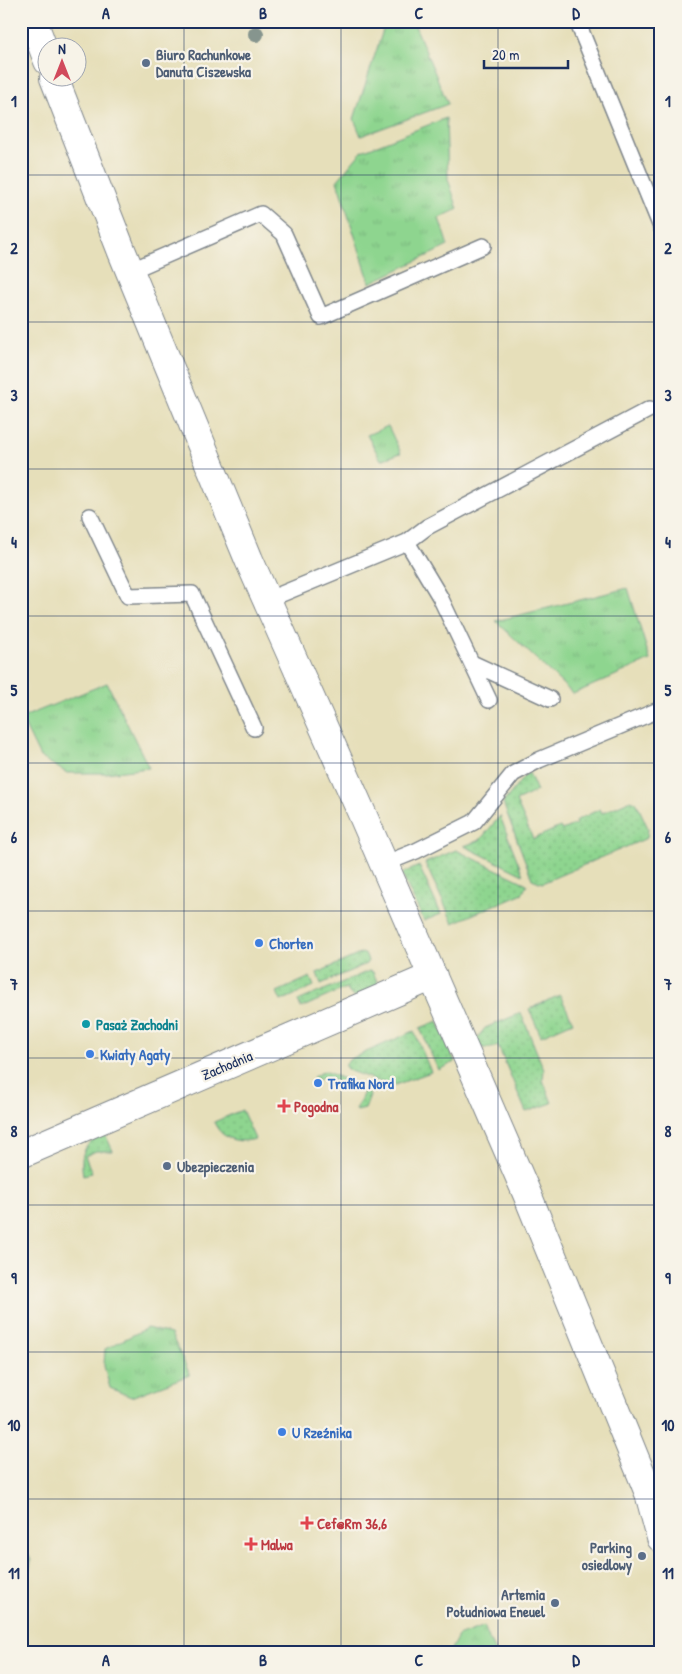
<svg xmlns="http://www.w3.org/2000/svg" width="682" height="1674" font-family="'Patrick Hand',sans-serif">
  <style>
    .grass { fill: url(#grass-dots); stroke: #548276 }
    .park { fill: url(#park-tufts); stroke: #548276 }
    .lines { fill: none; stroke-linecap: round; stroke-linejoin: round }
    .service-casing { stroke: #80878c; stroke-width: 18 }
    .minor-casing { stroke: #80878c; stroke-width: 30 }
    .service { stroke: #fff; stroke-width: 15 }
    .minor { stroke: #fff; stroke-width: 28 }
    .tree { fill: #86958e }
    .grid { fill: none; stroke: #1b2f5e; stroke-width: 1; stroke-opacity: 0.55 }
    .service-dot { fill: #5c6f8a; stroke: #f7f3e8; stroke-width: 2 }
    .shop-dot { fill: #3f7fe0; stroke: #f7f3e8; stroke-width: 2 }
    .culture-dot { fill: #0f9aa8; stroke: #f7f3e8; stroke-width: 2 }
    .health-dot { fill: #e0444e; stroke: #f7f3e8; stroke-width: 2 }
    .labels { text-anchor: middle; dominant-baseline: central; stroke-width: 4.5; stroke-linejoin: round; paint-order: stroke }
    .service-label { font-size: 15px; font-weight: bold; fill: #4e5e75; stroke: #f7f3e8; text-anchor: start }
    .shop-label { font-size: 15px; font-weight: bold; fill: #366cbe; stroke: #f7f3e8; text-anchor: start }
    .culture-label { font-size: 15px; font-weight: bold; fill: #0d838f; stroke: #f7f3e8; text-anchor: start }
    .street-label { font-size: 15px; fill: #1b2f5e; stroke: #f7f3e8 }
    .health-label { font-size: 15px; font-weight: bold; fill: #be3a42; stroke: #f7f3e8; text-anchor: start }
    .neatline { fill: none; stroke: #1b2f5e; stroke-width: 2 }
    .grid-label { font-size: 16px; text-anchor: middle; font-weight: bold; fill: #1b2f5e }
  </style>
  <defs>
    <pattern id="grass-dots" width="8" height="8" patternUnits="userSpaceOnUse" patternTransform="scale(1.25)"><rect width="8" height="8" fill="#8ed58f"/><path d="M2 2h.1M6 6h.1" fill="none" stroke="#7ab77e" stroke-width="1.8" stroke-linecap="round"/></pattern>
    <pattern id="park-tufts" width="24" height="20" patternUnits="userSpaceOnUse" patternTransform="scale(1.25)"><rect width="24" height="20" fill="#8ed58f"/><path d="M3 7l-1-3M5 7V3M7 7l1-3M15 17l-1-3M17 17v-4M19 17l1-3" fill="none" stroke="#7ab77e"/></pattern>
  </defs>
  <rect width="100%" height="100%" fill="#f7f3e8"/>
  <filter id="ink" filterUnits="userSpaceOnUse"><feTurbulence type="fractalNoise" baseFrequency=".02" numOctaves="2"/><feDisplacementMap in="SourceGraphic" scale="10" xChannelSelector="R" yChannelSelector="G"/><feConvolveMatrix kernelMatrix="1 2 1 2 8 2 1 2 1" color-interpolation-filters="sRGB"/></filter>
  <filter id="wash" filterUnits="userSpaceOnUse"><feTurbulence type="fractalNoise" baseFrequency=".0096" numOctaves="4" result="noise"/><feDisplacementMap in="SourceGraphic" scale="20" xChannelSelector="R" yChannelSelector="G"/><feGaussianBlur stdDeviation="1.12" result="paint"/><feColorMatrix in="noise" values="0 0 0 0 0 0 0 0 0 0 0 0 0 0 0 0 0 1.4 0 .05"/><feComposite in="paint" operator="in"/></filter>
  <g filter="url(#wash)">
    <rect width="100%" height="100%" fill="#e6dfba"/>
    <!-- grass -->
    <path class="grass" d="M529 773 537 791 516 801 533 839 560 827 562 830 576 824 575 821 600 809 602 813 631 800 636 802 648 828 647 838 542 883 532 879 503 803 526 774Z
      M500 816 523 875 464 846 480 840Z
      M456 850 527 884 523 893 453 923 425 863Z
      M419 866 441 914 424 921 402 875 405 872Z
      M362 953 366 955 368 961 366 964 321 984 317 973Z
      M369 971 373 972 379 986 355 997 350 994 346 988 301 1008 298 1001Z
      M310 977 314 986 281 1001 277 992Z
      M560 995 573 1022 541 1036 529 1009Z
      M521 1013 544 1070 543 1080 552 1103 526 1112 498 1046C489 1049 484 1050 476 1044V1040L485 1028Z
      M438 1021 455 1062 438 1070 420 1028Z
      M414 1031 431 1072 392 1086 350 1071 346 1068V1064L350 1059Z
      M324 1071 366 1088 370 1096 365 1109 357 1111 356 1109 364 1092 326 1077 315 1081 313 1077Z
      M242 1110 255 1139C238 1144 221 1139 214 1122Z
      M105 1134 113 1151H96L85 1156 92 1173 83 1175C79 1153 85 1142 105 1134Z
      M21 1534 31 1561 21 1615Z"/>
    <!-- park -->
    <path class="park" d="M402 21H413L448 104 361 136 354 119 383 30Z
      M446 118 448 179 458 209 439 218 448 246 370 283 337 181 362 151Z
      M388 426 401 453 381 460 367 435Z
      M628 588 650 660 573 694 496 621Z
      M107 683 149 768 106 773H67L40 757 21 718Z
      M147 1328 171 1334 190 1375 131 1397 110 1388 104 1366 105 1349Z
      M484 1626 495 1653H449L458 1636Z"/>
  </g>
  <g filter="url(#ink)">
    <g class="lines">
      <!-- service casing -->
      <g class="service-casing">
        <path id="service" d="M577 21 661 227
          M130 271 261 214 284 234 321 317 483 246
          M90 516 128 596 192 594 254 728
          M407 542 440 597 489 700
          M267 600 407 542 427 527 650 409
          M472 663 550 699
          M384 864 416 851 474 822 513 774 539 760 661 709"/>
      </g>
      <!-- minor casing -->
      <g class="minor-casing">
        <path id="minor" d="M33 21 48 61
          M54 78 122 252 249 560 360 809 527 1194 649 1493 661 1538
          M21 1154 433 976"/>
      </g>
      <!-- service -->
      <use href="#service" class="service"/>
      <!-- minor -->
      <use href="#minor" class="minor"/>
    </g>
    <!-- trees -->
    <circle class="tree" cx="256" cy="34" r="8"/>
  </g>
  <!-- grid -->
  <path class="grid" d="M184 21V1653M341 21V1653M498 21V1653M21 175H661M21 322H661M21 469H661M21 616H661M21 763H661M21 911H661M21 1058H661M21 1205H661M21 1352H661M21 1499H661"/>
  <!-- markers -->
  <g class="service-dot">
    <circle cx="146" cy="63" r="5"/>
    <circle cx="167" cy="1166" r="5"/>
    <circle cx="642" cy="1556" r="5"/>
    <circle cx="555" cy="1603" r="5"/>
  </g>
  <g class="shop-dot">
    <circle cx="259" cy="943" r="5"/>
    <circle cx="90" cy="1054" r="5"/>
    <circle cx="318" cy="1083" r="5"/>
    <circle cx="282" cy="1432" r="5"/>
  </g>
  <circle class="culture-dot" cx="86" cy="1024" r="5"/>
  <g class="health-dot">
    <path d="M281.5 1098.5h5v5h5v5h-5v5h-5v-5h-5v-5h5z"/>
    <path d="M304.5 1515.5h5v5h5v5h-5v5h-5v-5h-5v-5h5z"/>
    <path d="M248.5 1536.5h5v5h5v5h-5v5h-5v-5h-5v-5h5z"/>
  </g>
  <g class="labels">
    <!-- service labels -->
    <g class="service-label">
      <text x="156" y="54">Biuro Rachunkowe<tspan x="156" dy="17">Danuta Ciszewska</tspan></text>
      <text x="177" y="1166">Ubezpieczenia</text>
      <text x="632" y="1547" text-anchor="end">Parking<tspan x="632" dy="17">osiedlowy</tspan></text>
      <text x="545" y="1594" text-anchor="end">Artemia<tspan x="545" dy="17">Południowa Eneuel</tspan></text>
    </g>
    <!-- shop labels -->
    <g class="shop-label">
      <text x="269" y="943">Chorten</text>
      <text x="100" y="1054">Kwiaty Agaty</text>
      <text x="328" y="1083">Trafika Nord</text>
      <text x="292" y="1432">U Rzeźnika</text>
    </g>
    <!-- culture labels -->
    <g class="culture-label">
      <text x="96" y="1024">Pasaż Zachodni</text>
    </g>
    <!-- street labels -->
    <g class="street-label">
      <text transform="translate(227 1065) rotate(-23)">Zachodnia</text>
    </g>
    <!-- health labels -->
    <g class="health-label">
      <text x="294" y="1106">Pogodna</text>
      <text x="317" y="1523">Cef@Rm 36,6</text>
      <text x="261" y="1544">Malwa</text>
    </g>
  </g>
  <!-- margin -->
  <rect width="682" height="1674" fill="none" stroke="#f7f3e8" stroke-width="55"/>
  <!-- north arrow -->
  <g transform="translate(62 62)"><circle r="24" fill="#f7f3e8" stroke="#9fa5b1"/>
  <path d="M0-4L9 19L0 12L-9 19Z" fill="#d1495b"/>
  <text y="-8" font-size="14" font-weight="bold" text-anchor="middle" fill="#1b2f5e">N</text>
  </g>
  <!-- scale -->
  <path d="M484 60v8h84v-8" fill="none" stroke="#1b2f5e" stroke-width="2.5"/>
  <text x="492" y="60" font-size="15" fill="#1b2f5e" stroke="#f7f3e8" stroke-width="4" paint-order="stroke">20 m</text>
  <rect x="28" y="28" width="626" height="1618" class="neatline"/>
  <g class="grid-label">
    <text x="106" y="19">A</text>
    <text x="263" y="19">B</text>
    <text x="419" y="19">C</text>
    <text x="576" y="19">D</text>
    <text x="14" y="107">1</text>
    <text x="668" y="107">1</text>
    <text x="14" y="254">2</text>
    <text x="668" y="254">2</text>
    <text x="14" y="401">3</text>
    <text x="668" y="401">3</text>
    <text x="14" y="548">4</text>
    <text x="668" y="548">4</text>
    <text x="14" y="696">5</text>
    <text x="668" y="696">5</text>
    <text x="14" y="843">6</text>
    <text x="668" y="843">6</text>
    <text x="14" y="990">7</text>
    <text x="668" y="990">7</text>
    <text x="14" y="1137">8</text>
    <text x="668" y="1137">8</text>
    <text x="14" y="1284">9</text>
    <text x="668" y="1284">9</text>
    <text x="14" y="1431">10</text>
    <text x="668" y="1431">10</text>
    <text x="14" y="1579">11</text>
    <text x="668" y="1579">11</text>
    <text x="106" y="1666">A</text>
    <text x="263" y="1666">B</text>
    <text x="419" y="1666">C</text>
    <text x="576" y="1666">D</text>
  </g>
</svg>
